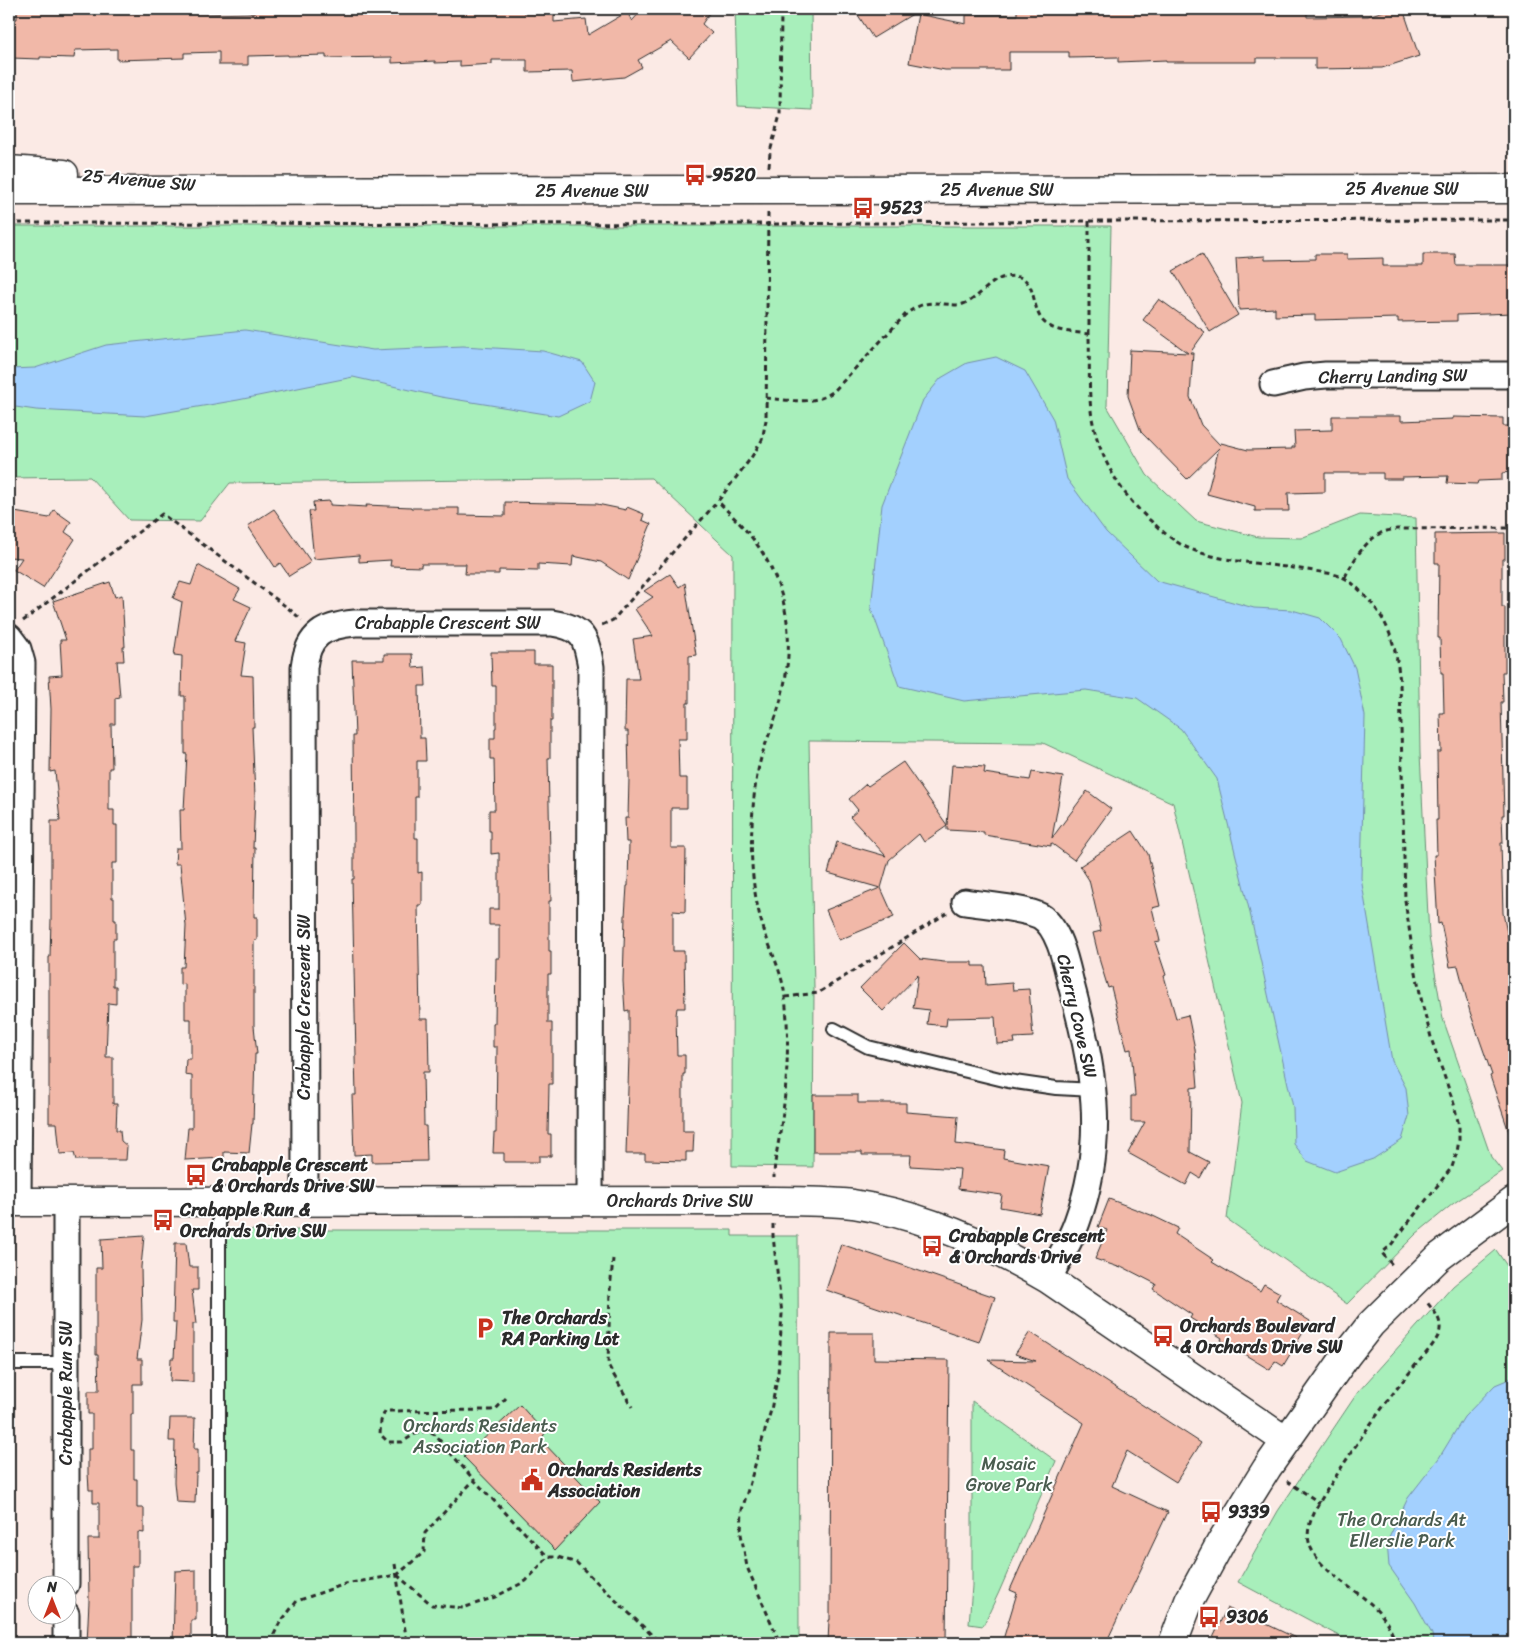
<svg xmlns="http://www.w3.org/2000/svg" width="1523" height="1652" font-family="Sriracha,sans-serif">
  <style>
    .green { fill: #a8efbb; stroke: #6a8d73 }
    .water { fill: #a3d0fe; stroke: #738eaa }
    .building { fill: #f1b8a8; stroke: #2b2b2b }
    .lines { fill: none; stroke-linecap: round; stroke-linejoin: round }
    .lane-casing { stroke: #2b2b2b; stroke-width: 16 }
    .street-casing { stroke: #2b2b2b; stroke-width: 29 }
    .secondary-casing { stroke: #2b2b2b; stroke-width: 31 }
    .path { stroke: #2b2b2b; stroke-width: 3; stroke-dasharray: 5 4; stroke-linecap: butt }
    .lane { stroke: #fff; stroke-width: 12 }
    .street { stroke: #fff; stroke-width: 25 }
    .secondary { stroke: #fff; stroke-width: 28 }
    .labels { text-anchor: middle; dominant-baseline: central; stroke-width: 4; stroke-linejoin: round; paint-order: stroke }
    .poi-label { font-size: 18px; font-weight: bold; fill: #2b2b2b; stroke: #fff; text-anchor: start }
    .street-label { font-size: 18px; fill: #2b2b2b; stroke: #fff }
    .park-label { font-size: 18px; fill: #4a5c4f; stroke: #fff }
  </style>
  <rect width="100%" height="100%" fill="#fbeae5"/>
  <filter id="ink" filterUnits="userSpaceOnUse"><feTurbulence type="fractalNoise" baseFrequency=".02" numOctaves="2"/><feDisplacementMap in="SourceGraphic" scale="10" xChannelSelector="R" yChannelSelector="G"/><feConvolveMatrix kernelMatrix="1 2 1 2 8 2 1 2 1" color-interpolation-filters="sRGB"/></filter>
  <g filter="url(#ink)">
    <!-- green -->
    <path class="green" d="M735 9H811L812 110 738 106Z
      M9 226H1111L1107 406 1147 475 1196 521 1258 537 1301 538 1360 515 1416 518 1420 753 1429 937 1443 1019 1491 1157 1502 1171 1454 1203 1416 1234 1347 1304 1227 1219 1242 1103 1173 803 1043 743 809 741 814 988 813 1167 732 1166 733 555 651 478 230 483 200 521 129 520 90 477 9 478Z
      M226 1230H732V1236H798L799 1643H226Z
      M1496 1250 1514 1276V1643H1352L1238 1582 1278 1511 1358 1392 1453 1286Z
      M972 1401 1056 1461 999 1592 983 1626 969 1624 972 1586Z"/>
    <!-- water -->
    <path class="water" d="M245 330 373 350 463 346 543 351 582 362 595 382 590 401 558 416 441 397 353 377 238 400 145 416 36 410 9 406V369L35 368 106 345Z
      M996 357 1025 371 1053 419 1067 479 1106 532 1157 581 1254 608 1292 610 1320 618 1341 639 1355 668 1365 716 1361 878 1392 1061 1406 1088 1409 1116 1402 1140 1373 1159 1335 1172 1307 1161 1294 1144 1293 1107 1250 913 1217 779 1181 729 1137 698 1086 690 964 701 899 686 871 608 882 505 923 400 941 378 967 363Z
      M1514 1377V1643H1433L1432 1634 1415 1603 1389 1566 1387 1542 1408 1498 1439 1458 1464 1417 1495 1385Z"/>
    <!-- building -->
    <path class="building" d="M17 9H207V14L254 13 253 9H524V13L554 12V22L586 19 588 35 627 12 632 21 643 9H712L702 24 712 33 689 58 671 41 638 60 642 67 624 77 573 82 572 71 527 72V60H492V64L460 66V62L435 63V61L392 63V57L326 58V55L288 56V55L248 56V65H219V52L184 53V58L117 60V49L75 50 74 58 40 57V59L11 58 12 19H17Z
      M854 9H921L873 38Z
      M1017 9H1156V12L1206 11V14H1266V10H1307V17L1368 16 1390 9H1403L1419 56 1382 68 1315 69V58H1257V62H1166V60L1118 62V57L1069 58V52H1009V70H945L909 63 918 14 966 24V15H1017Z
      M1202 254 1238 315 1210 332 1173 271Z
      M1315 254H1347V259L1383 258V266H1423V254H1455L1456 265H1514V313L1457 315V321L1398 322V318L1315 320V315L1275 316V308L1239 310 1236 258 1265 256V260L1315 259Z
      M1159 299 1205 332 1190 353H1193L1190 397 1201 425 1220 445 1221 443 1248 450 1292 449V447H1295L1294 431 1332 430V416H1401V421L1453 419V417L1503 418V426H1510L1511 472 1502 473V480L1478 481 1477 484 1447 483 1448 476 1402 477V479H1383V473H1325V492L1288 493 1289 511H1255V507L1207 494 1219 448 1187 479 1141 432 1128 396 1130 350 1188 353 1143 320Z
      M330 501V505L367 507 366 505 411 507V508H459V515L505 516V502L597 504 626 510 627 507 644 514 642 520 651 524 628 580 601 562 573 556 572 566 538 564V571L499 570V574H465L466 564H421V567L390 566 391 560 359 562V555L314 559 309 511H314L313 502Z
      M274 509 311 562 289 576 280 563 275 567 248 526Z
      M54 510 71 522 65 532 75 539 43 588 14 570 22 558 9 557V511L49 518Z
      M1505 533V559H1502V607H1505V672H1502L1503 702H1501L1504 815H1502L1503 843H1501L1503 913 1512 958 1514 957V1138H1511L1490 1076 1492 1075 1470 1012 1458 966 1450 967 1441 923 1438 924 1434 855H1437L1436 820H1438L1437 752H1441L1440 713H1444L1443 673H1441L1440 638H1438L1439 563H1435V534Z
      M198 565 240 589 234 599 251 607 235 641 246 643 241 675 253 676 254 727H252L255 796 253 848H255L254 917H257V940L254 941V1026L257 1054H255L253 1124H252L249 1153 224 1152V1158L185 1160 188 1128H192V1076L185 1075 186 1059H191V1019H185V984L180 985V967H184L186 926 180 864H175L176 848H181L180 810H184L187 754H185V696H181L182 656 174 655 182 602 173 598 180 582 191 585Z
      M670 574 679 587 685 583 696 655 689 656V703H687V739H678L679 778H687V808H671V848H686L685 912 673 911V951H684L685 1008H677L676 1015 677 1055H685V1074H683V1131H694L693 1152H686V1161L645 1160V1154H626L629 1055V1010L625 1011 623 981 625 916 627 886H628L629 842H626L625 818H628L629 778 628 731H625L626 679H639L633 639 653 636 635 609 653 597 644 591Z
      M110 582 115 597 122 595 125 647H123L124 661H117L120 697 115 698V724H111L112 768H109V810H114V825H117V863H112V898H114V920H116V939H113V986H116V1004L108 1003 106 1057H113V1104H117L116 1130H120L121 1141 127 1146 126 1160H76L74 1153 60 1154 57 1123H49V957H50L51 919V821H60L55 771 50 772 51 709 49 676 62 675 60 640H66L53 601Z
      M491 652H534V664H552V721H550V758H548L551 901H549V951H551V974H548V1023H552V1084H549L548 1134H551V1156H539V1162H504V1153H493L494 1133H496L497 1047H493V1023H495L496 958H499V925H489V909H499V853L491 854V831H489V810H495L494 759H490V738H495V728H496V686H492Z
      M384 654H412L413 668 425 667 426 686H419L420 738H425L426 761H417V797H415V838H418V873L422 872V905H418L420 1019H428L429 1072H423L424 1126H426L427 1161 372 1162V1154L354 1155 352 1095H356L355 1056H356L352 879H354V838L353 736H355L352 660H384Z
      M903 762 947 825 952 765 985 767 984 773 1030 780 1032 772 1063 777 1052 838 1087 791 1111 809 1074 860 1051 843V846L984 835V832L947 830V826L924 842 919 834 889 860 881 888 894 917 839 940 826 910 880 888 828 873 837 842 886 856 850 817 858 810 849 799 866 784 868 786Z
      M1133 831 1148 854 1160 906 1152 908 1160 941 1155 942 1166 975 1164 976 1176 1018 1188 1015 1195 1049 1198 1087 1191 1088 1190 1152 1209 1162 1200 1178 1192 1173 1186 1185 1128 1153 1145 1122H1131V1096H1135L1131 1049 1127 1050 1111 987 1108 988 1100 962 1093 933 1101 931 1089 880 1080 866Z
      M904 943 920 959 944 962H972V966H985L986 985 1012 983 1013 990 1029 989 1033 1037 1014 1038 1015 1043 997 1044 995 1017 947 1018 946 1026 927 1024 929 1010 913 1008 918 975 883 1011 860 988Z
      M813 1095H858V1103H906V1112L958 1116 956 1144 1004 1150 1003 1158 1049 1166 1040 1214 1000 1207 1002 1195 958 1189 960 1169 910 1166 911 1155H862V1152H813Z
      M1109 1199 1151 1215 1178 1228 1175 1234 1214 1260 1212 1262 1260 1291 1264 1284 1280 1293 1276 1300 1310 1321 1283 1366 1275 1361 1270 1370 1221 1340 1222 1338 1190 1318 1192 1315 1153 1289 1156 1284 1121 1266V1268L1095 1259 1107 1230 1098 1227Z
      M144 1236 141 1267 142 1320 137 1359H142V1384H133V1414H131V1450H134V1479H137V1508H144V1533L138 1532V1566H132V1643H87L89 1601 88 1539H99V1503H93V1490H89L88 1473V1449H92V1414H88V1391H99L98 1355H96V1268H102L101 1239Z
      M175 1243H186L189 1267H198V1290H192L196 1324H193V1382L170 1381 171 1358H174L176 1322H173Z
      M841 1244 995 1297 979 1342 826 1290Z
      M1030 1332 1201 1443 1176 1482 1127 1451 1112 1486 1168 1512 1106 1643H1002L1017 1593 1010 1590 1084 1423 988 1360 1036 1361 1015 1354Z
      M831 1333H874V1359L949 1360 946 1642H871V1643H828L829 1620H830Z
      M520 1405 545 1433 541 1440 600 1502 555 1550 464 1457Z
      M170 1418H195L194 1449H198V1473H196L195 1503 176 1502 174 1482 175 1441H169Z
      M196 1570V1620H191V1643H173L175 1571Z
      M1227 1608 1259 1623 1260 1621 1306 1643H1210Z"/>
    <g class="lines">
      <!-- lane casing -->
      <g class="lane-casing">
        <path id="lane" d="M834 1029 868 1047 1008 1081 1056 1088 1094 1090
          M219 1202V1643
          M9 1363H66"/>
      </g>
      <!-- street casing -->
      <g class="street-casing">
        <path id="street" d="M1273 384 1304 377 1326 375H1514
          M9 637 18 649 22 663 18 1202
          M965 902C983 905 1025 908 1040 916 1059 927 1066 963 1071 984 1093 1067 1108 1137 1077 1222 1070 1242 1058 1261 1048 1279
          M66 1202V1584
          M305 1202 304 667C308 634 324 626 355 623H552C584 628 586 638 591 667L590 1202
          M66 1643V1614"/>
      </g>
      <!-- secondary casing -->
      <g class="secondary-casing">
        <path id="secondary" d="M9 170 64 174
          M9 191 1514 189
          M9 1202 773 1201C800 1201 827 1201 853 1204 923 1215 987 1243 1048 1279L1286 1441
          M1173 1643 1189 1601 1221 1542 1267 1468 1346 1356 1371 1324 1439 1257 1514 1201"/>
      </g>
      <!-- path -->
      <path class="path" d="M769 167 770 152 780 115 781 9
        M768 213 766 420 762 440 751 458 718 501C728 512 739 522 749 534 768 557 781 585 786 615 792 650 786 686 775 719 770 732 765 745 761 758 755 780 753 803 752 825 750 860 753 897 764 930 771 952 783 974 785 998 790 1038 787 1086 781 1126 779 1143 774 1160 774 1178
        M1089 221C1089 260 1089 299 1089 338 1090 364 1088 392 1092 418 1099 457 1121 495 1151 521 1162 531 1174 542 1188 548 1212 558 1236 561 1262 564 1286 567 1309 570 1333 574 1348 578 1354 584 1364 595 1390 621 1396 647 1400 682L1405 900 1414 962 1422 1003 1432 1041 1454 1104 1459 1126V1140L1457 1152 1452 1167 1391 1245 1382 1253 1394 1267
        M9 223 768 224 1089 221 1514 220
        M766 398C789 400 814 406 834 391L905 315C917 305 928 301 944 304 950 304 957 306 963 304 979 299 988 281 1005 277 1041 270 1028 309 1045 323 1056 333 1076 332 1089 334
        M1345 577C1353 561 1364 542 1381 533 1385 531 1392 530 1397 529L1514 528
        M23 621 162 514 288 608 302 620
        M602 625 613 620 718 501
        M785 997 818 993 947 913
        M773 1224V1236L782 1314 778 1374 771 1410 742 1510 741 1534 747 1567 780 1643
        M613 1259 610 1290 608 1365 632 1407
        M506 1398 496 1409 491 1410 385 1411 381 1421 380 1434 388 1442H402L415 1434 426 1431 435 1435 474 1480 548 1557
        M1287 1481 1320 1503
        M395 1564 407 1643
        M397 1575 432 1605 463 1608 495 1597 526 1581 548 1557H558L577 1563 660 1643
        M270 1643 279 1624 297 1601 345 1584 397 1575 424 1552 425 1533 474 1480
        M1396 1643C1391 1629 1384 1615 1372 1605 1354 1588 1315 1568 1309 1542 1307 1534 1309 1523 1313 1516 1319 1501 1329 1487 1338 1473 1360 1438 1384 1404 1410 1372 1418 1361 1439 1342 1440 1329 1441 1317 1433 1311 1427 1302"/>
      <!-- lane -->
      <use href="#lane" class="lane"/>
      <!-- street -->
      <use href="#street" class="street"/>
      <!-- secondary -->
      <use href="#secondary" class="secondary"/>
    </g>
  </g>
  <!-- icons -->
  <defs>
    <g id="bus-bare" transform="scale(1.725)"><path d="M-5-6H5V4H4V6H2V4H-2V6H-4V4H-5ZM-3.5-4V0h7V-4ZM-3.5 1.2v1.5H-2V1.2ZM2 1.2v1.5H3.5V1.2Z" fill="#c8321e" stroke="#fff" stroke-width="2.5" paint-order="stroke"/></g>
    <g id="parking-bare" transform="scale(1.725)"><path d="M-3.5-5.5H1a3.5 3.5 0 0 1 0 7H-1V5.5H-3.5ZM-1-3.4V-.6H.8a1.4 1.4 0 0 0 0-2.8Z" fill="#c8321e" stroke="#fff" stroke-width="2.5" paint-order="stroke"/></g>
    <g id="civic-bare" transform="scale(1.725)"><path d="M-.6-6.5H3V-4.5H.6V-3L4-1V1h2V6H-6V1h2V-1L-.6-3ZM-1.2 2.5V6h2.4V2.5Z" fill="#c8321e" stroke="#fff" stroke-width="2.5" paint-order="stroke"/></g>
  </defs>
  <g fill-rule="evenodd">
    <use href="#bus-bare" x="695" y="175"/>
    <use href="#bus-bare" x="863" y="208"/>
    <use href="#bus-bare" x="196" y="1175"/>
    <use href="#bus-bare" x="163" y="1220"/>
    <use href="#bus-bare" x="932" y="1246"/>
    <use href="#parking-bare" x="485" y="1328"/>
    <use href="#bus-bare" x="1163" y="1336"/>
    <use href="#civic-bare" x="532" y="1480"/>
    <use href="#bus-bare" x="1211" y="1512"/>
    <use href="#bus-bare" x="1209" y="1617"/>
  </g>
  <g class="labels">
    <!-- poi labels -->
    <g class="poi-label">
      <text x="712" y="175">9520</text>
      <text x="880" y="208">9523</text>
      <text x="212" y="1165">Crabapple Crescent<tspan x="212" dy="21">&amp; Orchards Drive SW</tspan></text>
      <text x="180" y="1210">Crabapple Run &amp;<tspan x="180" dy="21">Orchards Drive SW</tspan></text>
      <text x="949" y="1236">Crabapple Crescent<tspan x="949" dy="21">&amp; Orchards Drive</tspan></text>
      <text x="502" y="1318">The Orchards<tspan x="502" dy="21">RA Parking Lot</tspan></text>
      <text x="1180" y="1326">Orchards Boulevard<tspan x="1180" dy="21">&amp; Orchards Drive SW</tspan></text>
      <text x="548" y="1470">Orchards Residents<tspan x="548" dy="21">Association</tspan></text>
      <text x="1228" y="1512">9339</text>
      <text x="1226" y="1617">9306</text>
    </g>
    <!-- street labels -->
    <g class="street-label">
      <text transform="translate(139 180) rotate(5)">25 Avenue SW</text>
      <text x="1402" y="189">25 Avenue SW</text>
      <text x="997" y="190">25 Avenue SW</text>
      <text x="592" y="191">25 Avenue SW</text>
      <text transform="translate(1393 376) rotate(-1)">Cherry Landing SW</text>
      <text x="448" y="623">Crabapple Crescent SW</text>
      <text transform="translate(304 1007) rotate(-90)">Crabapple Crescent SW</text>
      <text transform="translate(1077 1016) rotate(77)">Cherry Cove SW</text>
      <text x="680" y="1201">Orchards Drive SW</text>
      <text transform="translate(66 1393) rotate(-90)">Crabapple Run SW</text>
    </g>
    <!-- park labels -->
    <g class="park-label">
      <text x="480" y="1426">Orchards Residents<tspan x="480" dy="21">Association Park</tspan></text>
      <text x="1009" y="1464">Mosaic<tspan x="1009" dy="21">Grove Park</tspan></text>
      <text x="1402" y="1520">The Orchards At<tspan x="1402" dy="21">Ellerslie Park</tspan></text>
    </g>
  </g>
  <!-- margin -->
  <rect width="1523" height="1652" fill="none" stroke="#fff" stroke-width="30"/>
  <rect x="15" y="15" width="1493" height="1622" fill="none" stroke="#2b2b2b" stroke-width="2" filter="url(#ink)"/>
  <!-- north arrow -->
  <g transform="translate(52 1600)"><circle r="24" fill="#ffffff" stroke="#aaaaaa"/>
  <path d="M0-4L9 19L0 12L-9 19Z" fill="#c8321e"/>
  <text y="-8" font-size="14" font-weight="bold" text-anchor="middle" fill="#2b2b2b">N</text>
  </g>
</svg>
